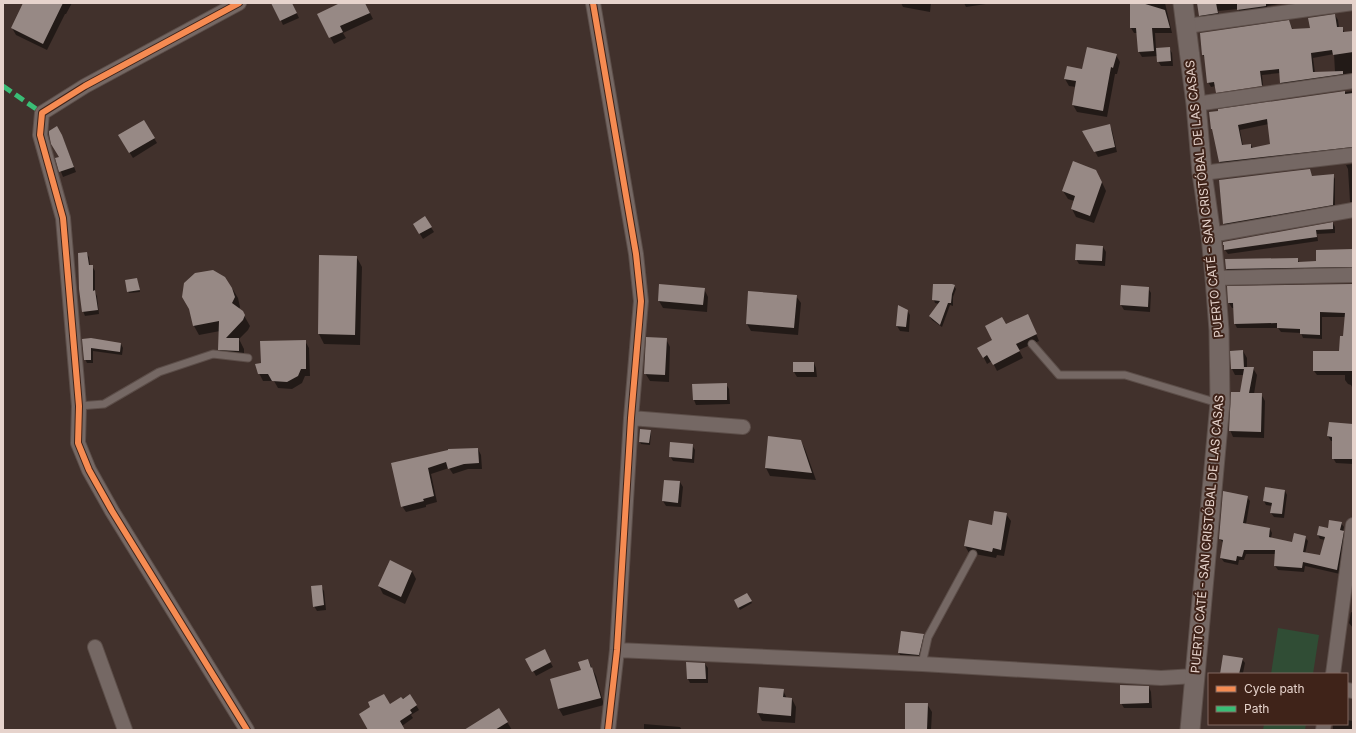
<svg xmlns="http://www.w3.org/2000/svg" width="1356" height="733" font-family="Inter,sans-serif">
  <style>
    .green { fill: #304d35 }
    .shadow { fill: #0007; fill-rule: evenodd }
    .building { fill: #978985; fill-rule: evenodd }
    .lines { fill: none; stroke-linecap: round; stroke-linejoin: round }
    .service-casing { stroke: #5c4e49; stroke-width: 9 }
    .minor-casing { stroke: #5c4e49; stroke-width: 16 }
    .secondary-casing { stroke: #5c4e49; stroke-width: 21 }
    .service { stroke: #756864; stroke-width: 7 }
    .minor { stroke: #756864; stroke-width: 14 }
    .secondary { stroke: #756864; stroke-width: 19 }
    .quiet { stroke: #3abd76; stroke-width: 5; stroke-dasharray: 10 5; stroke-linecap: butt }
    .cycleway-casing { stroke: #3f2319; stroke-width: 8 }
    .cycleway { stroke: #f68b52; stroke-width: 6 }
    .labels { text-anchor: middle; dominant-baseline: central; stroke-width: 4; stroke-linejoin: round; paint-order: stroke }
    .street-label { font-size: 12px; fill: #e6d3cc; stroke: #3f2319 }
  </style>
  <rect width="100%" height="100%" fill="#41312c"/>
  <!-- green -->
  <path class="green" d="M1278 628 1319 635 1313 674H1271Z
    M1264 724H1306L1305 730H1263Z"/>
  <!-- shadow -->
  <path class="shadow" d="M24 3H72L66 14H65L47 50 16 35 12 28Z
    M273 3H292L299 18 283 25Z
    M343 3H365L373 19 343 33 346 38 334 44 318 15Z
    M901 3H931L930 12 903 7Z
    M964 3H985L986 4 966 7Z
    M1131 3H1165L1172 33H1155L1156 49 1169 48 1172 53 1173 66H1161L1158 61V56L1142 57 1139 52 1137 33H1134L1131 28Z
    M1198 3H1286L1267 6 1268 10 1241 14 1238 9 1218 11 1220 17 1202 19 1200 15Z
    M1286 3H1321L1289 7Z
    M1335 15 1338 20 1339 28H1342L1345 33 1353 32V77L1284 87 1281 83 1280 73 1262 75 1263 85 1217 91 1216 86 1211 87 1208 82 1206 60 1203 55 1201 34 1289 21 1293 30 1311 28ZM1334 54 1335 72 1315 73 1313 58Z
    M1116 55 1120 62 1117 74H1115L1107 117 1077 112 1073 105 1076 87 1069 86 1065 79Z
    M1263 87 1264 90 1219 97 1217 93Z
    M1353 91V151L1222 167 1220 162 1214 131 1219 110ZM1269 124 1271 145 1253 148 1251 145 1243 146 1240 130Z
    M144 121 157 143 133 158 119 136Z
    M1109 126 1112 130 1117 152 1098 157 1084 131Z
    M57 128 64 141 76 172 63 177 56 159 60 158Z
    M1353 164V206L1350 202 1348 169 1346 165Z
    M1309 170 1312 177 1333 175 1335 179V208L1226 228 1224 224 1220 180Z
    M1100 178 1106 191 1094 223 1076 217 1072 209 1074 201 1068 199 1063 191Z
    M425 218 434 232 423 239 414 224Z
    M1353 219V228L1352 220Z
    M1333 223 1335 227V233L1317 234 1318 241 1228 254 1225 250Z
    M1103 247 1106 252 1105 266 1079 264 1076 259Z
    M1353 250V271L1229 274 1227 269 1297 259 1300 263 1317 262Z
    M86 253 89 257 90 266H92L95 271V292L97 296 99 314 85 316 83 311Z
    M356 256 362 267 360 345 324 344 319 334Z
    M137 279 140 292 129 293 128 291Z
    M1353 285V389L1351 385 1348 384 1345 380V375H1317L1314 371 1340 352 1344 337 1346 317H1322V339L1303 338 1301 333 1281 332 1278 328H1237L1235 324 1234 308H1232L1229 303 1228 287Z
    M954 286 956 289 953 297V306L950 305 942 327 932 320 930 317 939 304 935 303 934 300Z
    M1122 286 1148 288 1151 293 1150 312 1124 310 1121 305Z
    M232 288 238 298 240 307 239 309 242 312 250 326 248 330 239 339 244 349V360L225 359 219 349 220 331 199 335 194 326Z
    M704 289 708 297 707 312 663 308 659 301Z
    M796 296 801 303 798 335 751 331 747 324Z
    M907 310 910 315 909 332 900 331 897 326Z
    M1031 321 1039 341 1019 350 1023 358 997 371 992 361 987 364 979 348 994 340 1006 325Z
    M666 339 670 347 669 382 650 381 645 373Z
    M83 340 121 344 123 348 122 355 93 351V363H87L85 359Z
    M305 341 309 348 310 376H305L302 383 292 389 278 388 274 381H263L259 373 262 363Z
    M1243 351 1247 358V368H1253L1257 375 1254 394H1261L1265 401 1264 438 1233 437 1230 430 1241 393 1244 375H1235L1232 369Z
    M794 363H814L816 368 817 377H797L794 372Z
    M726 384 729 389 730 404 696 405 694 400 693 385Z
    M1329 423 1353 425V464L1336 463 1333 458V441H1331L1328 436Z
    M650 431 651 433 650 445 641 444 640 442Z
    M801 441 805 449 816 480 770 476 766 468Z
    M692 445 695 450 694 463 673 461 670 456Z
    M478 449 481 455 482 469H468L453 474 449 468 431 474 437 502 426 505V507L406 512 402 506 392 464Z
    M680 482 683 487 681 507 666 506 663 501Z
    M1285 491 1287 495 1284 518 1274 517 1271 513 1272 506 1266 505 1264 501Z
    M1247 497 1250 501 1246 524 1270 529 1272 533 1271 538 1293 543 1305 537 1308 541 1305 554 1321 556 1325 540 1320 539 1318 535 1341 523 1344 527 1343 531 1346 536 1340 574 1305 566 1304 572 1278 570 1275 566 1276 554H1246L1244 560H1239L1238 565 1224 562 1221 558 1223 543 1220 539Z
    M1006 514 1011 521 1004 556 997 555 996 558 969 553 965 546 993 526Z
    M412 571 416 579 405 604 383 594 379 586Z
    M321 586 324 591 326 610 317 611 314 606Z
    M747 594 752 603 740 610 735 601Z
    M1351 612 1353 613V628L1349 623Z
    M923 635 926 639 921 660 902 658 899 653Z
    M544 650 553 667 536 676 527 659Z
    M1242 659 1245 663 1243 673 1244 674H1218H1221Z
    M588 660 596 676 604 705 563 716 559 709 551 680 583 671Z
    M705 664 708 668V683H690L688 679Z
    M1149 687 1151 692 1152 708H1124L1121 703Z
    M760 688 783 690 787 699H792L796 707 795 723 762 721 758 713Z
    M410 695 419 710 411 715 413 718 402 726 404 730H369L389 705Z
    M927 704 932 712 931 730H906Z
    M499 709 512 730H477Z
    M1347 720 1353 721V730H1333V724H1347Z
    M644 724 680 727 682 730H644Z"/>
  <!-- building -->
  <path class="building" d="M23 3H63L43 44 11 28Z
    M271 3H292L297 13 280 21Z
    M340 3H365L370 13 340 26 343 32 329 38 317 14Z
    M1130 3H1142L1165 10 1170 28H1152L1154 51 1138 52 1136 28H1130Z
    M1197 3H1216L1218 13 1199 16Z
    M1237 3H1266V6L1237 10Z
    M1335 14 1337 27H1343V32L1353 31V52L1333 55 1332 50 1311 53 1313 72 1343 71V74L1280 83 1279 69 1260 71 1262 86 1216 93 1214 82 1207 83 1204 55H1202L1200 33 1289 20 1292 29 1310 28 1308 18Z
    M1087 47 1117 54 1113 68 1111 67 1103 111 1072 105 1076 81 1064 79 1067 66 1082 69Z
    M1170 47 1171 61 1157 62 1156 48Z
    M1345 91V94L1353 93V147L1219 162 1212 129H1211L1209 112 1218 111V109ZM1267 119 1270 144 1251 148V144L1242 145 1238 125Z
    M144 120 155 138 129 153 118 135Z
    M1110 124 1115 147 1094 152 1082 131Z
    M57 126 62 135 74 167 59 172 55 158 59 157 51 144 49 134V131Z
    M1073 161 1096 170 1102 182 1090 216 1071 209 1075 196 1062 191Z
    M1310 169 1312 176 1334 174 1333 205 1223 224 1219 180Z
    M425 216 432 227 419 234 413 224Z
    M1333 222V229L1316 230 1317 237 1224 250V245H1223V242Z
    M1076 244 1103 246 1102 261 1075 260Z
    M1353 249V267L1226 269 1225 259 1298 258V262L1316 261V250Z
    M87 252 89 265H93V291L95 290 98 310 82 312 79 289 78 253Z
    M319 255 357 256 355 335 318 334Z
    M213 270 225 277 232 288 235 297 232 303 243 311 245 315 243 320 226 338H239V351L218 350 219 321 193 326 189 309 182 297 184 283 195 273Z
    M137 278 140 290 127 292 125 280Z
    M659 284 705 288 703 305 658 301Z
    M933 284H952L955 285 952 294 951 303H948L940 325 929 316 940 301 932 300Z
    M1352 284 1353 300V371H1313V351H1339L1340 336H1343L1345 313 1320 312V335L1300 334V329L1277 328V323L1234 324 1233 303H1228L1227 286Z
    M1121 285 1149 287 1148 307 1120 305Z
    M748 291 797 295 794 328 746 324Z
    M898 305 908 310 906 327 896 326Z
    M1028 314 1037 334 1016 344 1020 351 993 365 987 355 983 358 977 348 992 340 985 326 1002 317 1006 324Z
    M646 337 667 338 665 375 644 374Z
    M91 338 121 343 120 352 91 348V360H84L82 339Z
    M306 340V369H301L298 376 287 382 272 381 268 374H258L255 364 261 363 260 341Z
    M1243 350 1244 368V367H1254L1249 393H1262L1261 432 1229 431 1231 392H1240L1244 369H1231L1230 351Z
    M793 362H814V372H793Z
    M727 383V400H693L692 384Z
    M1329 422 1353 424 1352 459H1332V437L1327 436Z
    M640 429 651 430 649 443 639 442Z
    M768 436 801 440 812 473 765 468Z
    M670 442 693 444 692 459 669 457Z
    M478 448 479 463 464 464 448 469 446 462 428 468 434 496 423 499 424 501 401 507 391 463 448 450V449Z
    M664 480 680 481 678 503 662 501Z
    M1265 487 1285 490 1282 514 1270 513 1272 503 1263 501Z
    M1223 491 1248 496 1243 523 1270 528 1269 537 1292 542 1294 533 1306 536 1303 552 1320 555 1325 537 1317 535 1319 526 1328 528 1329 520 1342 522 1340 530 1344 531 1337 570 1303 562 1302 568 1274 566 1275 550H1244L1242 557 1237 556 1236 561 1220 558 1223 540 1219 539Z
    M994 511 1007 513 1001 550 993 548 992 552 964 546 969 520 992 525Z
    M390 560 412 571 401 597 378 586Z
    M322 585 324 605 313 607 311 586Z
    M747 593 752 601 738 608 734 600Z
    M901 631 924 634 919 655 898 653Z
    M545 649 551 662 532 672 525 659Z
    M1223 655 1243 658 1239 674H1220Z
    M588 659 591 668 592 667 601 698 558 709 550 679 581 670 578 662Z
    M686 662 705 663 706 679H687Z
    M1120 685 1149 686V703L1120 704Z
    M759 687 784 689 783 697 792 698 791 716 757 713Z
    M384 694 390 704 401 697 403 699 410 694 417 705 410 710 412 713 400 721 405 730H368L359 714 370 707 368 702Z
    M905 703H928L927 730H905Z
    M499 708 508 722 495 730H464Z"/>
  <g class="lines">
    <!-- service casing -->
    <g class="service-casing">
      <path id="service" d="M1032 344 1059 375H1125L1218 403
        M79 406 104 404 159 372 213 354 248 358
        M922 664 928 637 973 554"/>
    </g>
    <!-- minor casing -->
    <g class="minor-casing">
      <path id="minor" d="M239 3 85 86 42 113 40 135 63 218 79 406 78 443 89 470 112 511 247 730
        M593 3 636 254 641 301 631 418 617 650 608 730
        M1187 26 1353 3
        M1196 104 1353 81
        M1202 173 1353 155
        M1211 235 1353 210
        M1215 278 1353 275
        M631 418 743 427
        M95 647 125 730
        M617 650 922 664 1161 678 1195 676
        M1333 674 1353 525
        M1347 690 1353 691
        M1323 730 1324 724"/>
    </g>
    <!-- secondary casing -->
    <g class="secondary-casing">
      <path id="secondary" d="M1183 3 1196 104 1202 173 1211 235 1215 278 1219 330 1220 403 1190 730"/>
    </g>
    <!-- service -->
    <use href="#service" class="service"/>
    <!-- minor -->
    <use href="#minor" class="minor"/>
    <!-- secondary -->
    <use href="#secondary" class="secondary"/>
    <!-- quiet -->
    <path class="quiet" d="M3 86 42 113"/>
    <!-- cycleway casing -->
    <g class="cycleway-casing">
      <path id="cycleway" d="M239 3 85 86 42 113 40 135 63 218 79 406 78 443 89 470 112 511 247 730
        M593 3 636 254 641 301 631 418 617 650 608 730"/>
    </g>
    <!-- cycleway -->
    <use href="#cycleway" class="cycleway"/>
  </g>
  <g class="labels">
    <!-- street labels -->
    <g class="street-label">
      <text transform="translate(1204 199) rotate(-96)">PUERTO CATÉ - SAN CRISTÓBAL DE LAS CASAS</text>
      <text transform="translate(1207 534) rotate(-85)">PUERTO CATÉ - SAN CRISTÓBAL DE LAS CASAS</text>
    </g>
  </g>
  <!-- border -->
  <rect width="1356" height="733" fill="none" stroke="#e6d3cc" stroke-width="8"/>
  <!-- legend -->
  <rect x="1208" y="673" width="140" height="52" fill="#3f2319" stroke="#826961"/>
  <rect x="1216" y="686" width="20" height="6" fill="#f68b52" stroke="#826961"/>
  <text x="1244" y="693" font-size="12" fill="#e6d3cc">Cycle path</text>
  <rect x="1216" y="706" width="20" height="6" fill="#3abd76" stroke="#826961"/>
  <text x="1244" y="713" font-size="12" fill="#e6d3cc">Path</text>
</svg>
